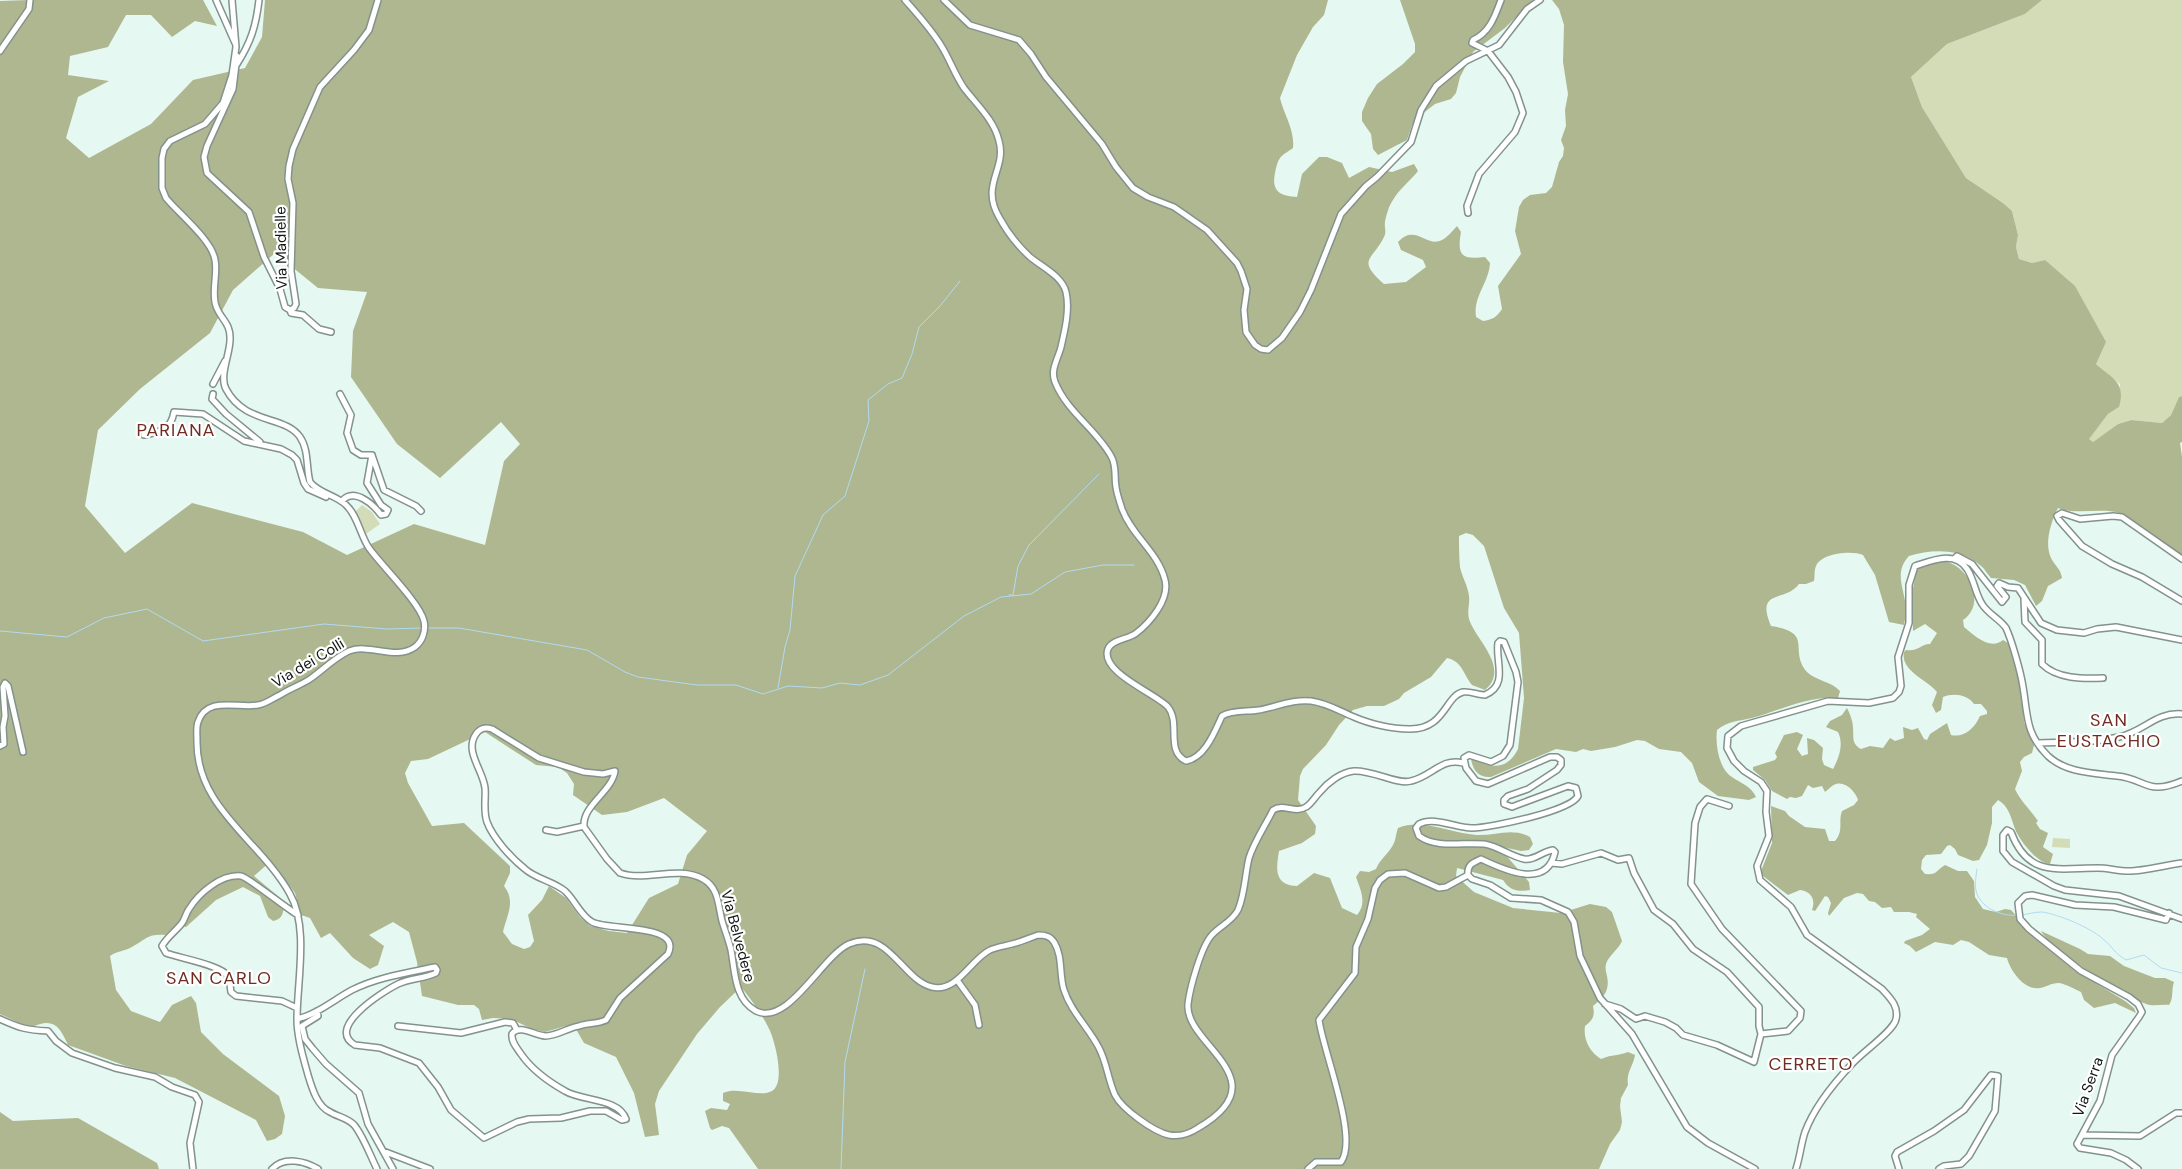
<svg xmlns="http://www.w3.org/2000/svg" width="2182" height="1169" font-family="'DM Sans',sans-serif">
  <style>
    .green { fill: #d3dbb7 }
    .forest { fill: #afb790; fill-rule: evenodd }
    .lines { fill: none; stroke-linecap: round; stroke-linejoin: round }
    .stream { stroke: #b1dbf2; stroke-width: 1 }
    .minor-casing { stroke: #82928d; stroke-width: 8 }
    .minor { stroke: #fff; stroke-width: 5 }
    .labels { text-anchor: middle; dominant-baseline: central; stroke-width: 4.5; stroke-linejoin: round; paint-order: stroke }
    .street-label { font-size: 15px; fill: #111715; stroke: #fff }
    .quarter-label { font-size: 18px; letter-spacing: 1px; fill: #702c20; stroke: #fff }
  </style>
  <rect width="100%" height="100%" fill="#e6f8f2"/>
  <!-- green -->
  <path class="green" d="M2042 0H2182V396L2179 397 2171 415 2162 423 2130 420 2118 424 2093 442 2088 439 2108 414 2119 407 2120 384 2096 364 2045 260 2032 263 2019 259 2016 247 2018 235 2012 211 2003 203 1966 178 1922 107 1911 77 1947 44 2025 14Z
    M362 505 372 512 380 524 366 534 355 512Z
    M2053 838 2070 839V848L2052 847Z"/>
  <!-- forest -->
  <path class="forest" d="M29 0H203L217 26 195 21 172 37 151 15H126L108 47 70 56 68 75 109 81 78 97 66 138 89 158 151 124 193 80 245 68 262 37 265 0H1328L1324 15 1313 27 1297 55 1280 98C1284 115 1295 130 1293 148 1289 151 1283 154 1280 158 1277 162 1276 168 1275 173 1271 192 1281 196 1297 197L1302 174 1319 157H1327L1342 163 1349 178 1369 167 1392 172 1414 164 1418 171C1410 181 1399 189 1393 200 1389 205 1386 216 1385 222 1384 228 1387 231 1384 237 1372 261 1356 259 1384 284L1406 282 1426 267 1423 260 1401 250 1398 242C1416 223 1426 248 1442 240 1448 237 1453 230 1457 226L1461 232C1457 255 1461 260 1485 257L1490 263C1489 283 1473 296 1476 317L1483 321C1492 320 1497 317 1502 309L1498 286 1521 254 1515 231 1519 207 1523 200 1530 195 1546 193 1552 187 1559 162 1563 156 1564 148 1561 140 1566 126 1565 110 1568 94 1563 62 1564 25 1559 9 1552 0H2042L2025 14 1947 44 1911 77 1922 107 1966 178 2003 203 2012 211 2018 235 2016 247 2019 259 2032 263 2045 260 2075 286 2106 342 2096 364C2113 379 2126 382 2119 407L2108 414 2089 439 2093 442 2118 424 2131 420 2162 423 2171 415 2179 397 2182 396V442L2180 443 2182 457V555C2167 545 2130 516 2116 512 2096 508 2077 515 2058 508 2051 522 2044 543 2051 558 2055 566 2061 569 2062 578L2048 586 2042 601 2036 606 2025 585 2014 580 1991 578C1987 574 1985 569 1981 566 1960 548 1933 549 1909 556 1893 573 1905 589 1906 609 1906 614 1905 620 1904 625L1889 622 1875 575 1863 555C1852 550 1821 553 1816 566 1814 570 1815 577 1814 581L1806 584H1799C1785 603 1755 588 1771 626 1815 633 1788 650 1807 672 1816 681 1831 681 1840 691L1838 698C1807 696 1782 710 1752 718 1739 721 1728 721 1717 730 1715 745 1719 769 1732 777 1742 784 1751 786 1756 797L1749 800 1718 796 1699 782 1692 763 1681 752 1659 749 1645 741 1637 740 1615 747 1591 751 1583 749 1576 752 1556 749 1491 777C1479 778 1473 771 1471 759 1491 767 1506 772 1518 749L1524 698 1519 633 1504 608 1484 546 1473 535 1466 533 1459 536C1459 546 1459 557 1460 567 1462 577 1468 586 1469 596 1470 604 1467 611 1469 619 1475 639 1511 668 1485 690L1472 685C1463 674 1463 662 1447 658L1431 677 1404 693 1399 699 1384 706H1367L1353 710 1339 725 1326 745 1303 769 1300 776 1298 800 1316 826 1315 834 1302 843 1279 851C1276 869 1274 885 1297 886L1314 873 1330 878 1342 908 1357 915C1367 903 1361 891 1356 877L1360 871 1369 872 1376 869C1380 859 1388 854 1393 845 1396 840 1396 833 1398 828 1423 818 1450 833 1476 835 1495 836 1512 827 1530 837L1533 844 1529 850 1521 851 1498 846 1529 882 1530 890C1518 892 1510 891 1503 880L1457 868 1456 876 1474 892 1513 908 1561 913 1590 904 1606 907 1612 912 1622 941C1618 950 1609 955 1606 964 1605 968 1606 972 1607 976 1610 991 1604 997 1593 1006 1595 1016 1593 1020 1585 1026 1583 1040 1590 1052 1601 1059 1613 1054 1618 1056 1628 1052L1635 1055C1633 1067 1626 1072 1628 1085L1621 1098 1620 1106 1622 1122 1620 1130 1610 1144 1599 1169H758L729 1128 722 1126 712 1130 710 1128 705 1111 711 1108 727 1110 730 1104 723 1101V1093C738 1086 760 1098 772 1091 785 1083 776 1048 772 1036 767 1021 751 999 741 987L720 1007 697 1034 659 1091 655 1104 659 1135 645 1137 634 1093 616 1057 584 1043 573 1024 545 1032 532 1029 511 1019 493 1018 482 1020 479 1009 474 1005H458L422 996 417 962 409 932 393 922 369 935 384 946 378 965 370 969 353 958 330 933 321 938 310 918 301 915 295 893 271 861 254 876 286 903C282 912 284 919 273 921L268 917 260 896 243 887 216 900 186 927 177 925 165 935C147 934 147 939 132 947 125 951 117 951 110 956L116 990 131 1011 160 1022 172 1005 191 996 196 1003 201 1032 223 1054 279 1096 285 1116 282 1134 275 1139 267 1141 256 1120 175 1078 126 1066 68 1045C59 1025 53 1017 30 1028L0 1014V1ZM275 253 318 288 367 292 353 331 351 377 397 444 440 478 501 422 520 444 504 461 485 545 414 524 347 555 303 532 192 503 125 553 85 506 98 430 140 389 210 333 233 290ZM485 732 536 765 558 767 567 773 574 784 573 795 602 815 627 812 664 798 707 831 687 855 678 884 649 898 627 933 609 931 590 926 580 917 566 898 549 886 542 900 528 915 534 941 530 947 524 949 512 944 503 932C507 915 516 901 504 886L510 873V866L464 823 432 826 408 783 405 773 411 761 428 759Z
    M1400 0H1533L1505 28 1473 52 1460 77 1456 93 1451 99 1435 104 1417 118 1412 125 1407 140 1378 155 1373 149 1371 134 1362 121V112L1368 98 1377 84 1403 64 1415 52V44Z
    M1939 561C1966 560 1989 602 1963 620L1964 627C1974 635 1990 651 2003 640L2008 643 2022 690 2024 722 2034 745 2032 753 2024 757 2020 762 2022 771 2015 789C2021 802 2030 809 2038 821L2036 823 2040 829 2048 833 2043 847 2053 854 2050 864C2037 863 2020 841 2015 829 2011 818 2009 806 1998 800L1992 807V823L1987 845 1979 860 1973 861 1958 855 1955 849 1950 845 1947 846 1941 854 1926 855 1922 860 1921 869 1925 874C1938 875 1935 871 1945 865L1958 871H1967L1974 881 1975 897 1983 909 1996 912 2005 909 2011 910 2036 937 2052 952 2076 971 2125 1001 2134 1008 2136 1013 2115 1003 2094 1008 2084 1000 2081 992C2074 989 2066 984 2059 983 2050 983 2047 987 2040 988 2024 991 2010 970 2007 958L1989 955 1969 942 1961 940 1953 945 1935 942 1916 952 1910 946 1904 943 1905 941 1922 935 1930 929 1916 917 1917 914 1909 912H1894L1891 907 1882 908 1875 902 1869 901 1863 894 1857 893 1844 898 1829 916 1828 913 1831 903 1828 897 1825 896 1815 911 1812 910C1816 900 1811 891 1800 890L1788 895 1763 876 1761 871 1772 843 1771 806 1785 811 1789 816 1805 827 1825 829 1829 841H1835C1844 831 1838 821 1842 811L1854 805 1858 800C1856 792 1845 781 1836 784 1832 785 1829 789 1825 792L1822 786 1813 788 1808 785 1802 796 1796 798 1790 797 1787 799 1772 791 1765 780 1753 770V767L1775 760 1777 757 1775 753 1784 735 1797 732 1803 735 1797 749 1802 756 1808 754 1807 738 1814 740 1823 748 1822 759 1824 765 1833 769C1839 758 1844 744 1838 732L1826 727 1830 721 1842 715 1847 708C1850 714 1853 721 1853 728 1854 738 1851 743 1861 749L1870 746 1883 748 1890 738 1895 741 1904 738 1903 727 1912 730 1918 728 1924 739 1927 740 1930 734 1947 723 1951 735C1964 738 1975 728 1980 716L1987 714V711L1981 704H1974C1967 694 1953 693 1943 697L1941 710 1936 713 1932 705 1937 692C1928 680 1900 671 1904 652L1906 650C1919 652 1920 644 1930 644L1937 633 1925 624 1913 631 1912 593 1917 568Z
    M2041 931 2080 949 2088 954 2110 956 2124 966 2142 973 2155 978H2165L2174 982C2171 990 2174 998 2169 1005 2163 1004 2156 1006 2150 1005 2129 1000 2050 949 2041 931Z
    M0 1112 13 1121 78 1118 157 1163 159 1169H0Z"/>
  <g class="lines">
    <!-- stream -->
    <path class="stream" d="M1009 595H1013L1018 566 1029 545 1099 474
      M426 628H459L587 650 625 672 638 677 697 685H736L763 694 788 686 822 688 840 683 860 685 888 675 964 616 1001 597 1031 594 1065 572 1103 565H1134
      M0 631 67 637 104 618 147 609 203 641 324 624 387 629 422 628
      M778 688 785 647 790 630 795 576 823 515 845 496 869 421 868 400 888 384 902 378 912 354 919 327 940 306 960 281
      M1977 869C1976 877 1974 886 1977 894 1983 909 2003 917 2018 915
      M2022 915C2028 914 2035 912 2042 912 2058 914 2091 928 2103 939 2113 947 2113 952 2126 960L2144 955 2161 968 2182 973
      M841 1169 845 1062 865 969"/>
    <!-- minor casing -->
    <g class="minor-casing">
      <path id="minor" d="M216 0 235 43
        M232 0 236 47 232 75 223 103 205 124 170 141 164 149 162 158V188L166 198C179 214 212 240 215 260 218 275 211 292 216 306 221 320 231 323 230 340 230 354 219 376 226 389 245 425 285 415 300 437 309 450 306 468 310 482 320 494 336 495 346 505 358 516 360 535 369 548 381 565 420 603 424 621 426 630 423 641 415 647 396 661 370 643 349 651 334 658 323 670 310 679 301 685 289 689 280 695 273 698 266 704 258 705 239 709 207 695 198 722 196 727 197 735 197 741 196 808 260 840 290 894 309 927 297 982 297 1019 297 1037 303 1057 308 1075 312 1088 317 1106 330 1112 338 1117 349 1118 355 1126 364 1138 370 1155 377 1169
        M905 0C918 15 932 30 942 47 950 60 955 75 964 88 977 105 994 120 999 141 1007 169 980 184 999 217 1007 232 1018 246 1030 257 1042 267 1062 276 1066 292 1070 309 1065 330 1061 347 1058 359 1050 370 1055 382 1067 412 1096 429 1111 456 1117 466 1114 476 1116 487 1117 495 1120 502 1122 509 1132 536 1158 552 1165 580 1170 599 1150 623 1135 634 1128 639 1111 640 1108 649 1099 672 1157 694 1168 707 1181 723 1165 751 1186 761 1205 758 1215 731 1222 716 1232 710 1247 712 1259 710 1276 707 1293 699 1311 701 1327 703 1339 711 1354 717 1370 724 1392 729 1409 729 1445 730 1445 696 1463 692 1470 691 1478 695 1485 695 1509 685 1495 661 1498 643L1500 641 1504 642 1516 672 1518 682 1510 745 1503 756 1491 762 1469 755 1464 758 1466 768 1476 781 1488 784 1550 757H1557L1561 760V765L1557 770 1528 789 1508 796 1504 800V804L1512 807 1517 805 1568 786 1576 788 1578 796C1571 811 1490 828 1472 828 1455 828 1435 816 1419 824L1416 828 1419 836C1437 849 1463 842 1484 844 1498 846 1510 856 1524 859 1534 861 1543 851 1553 850L1555 852C1547 890 1504 870 1481 859 1472 863 1467 865 1468 875
        M944 0 970 25 1019 40 1031 54 1046 77 1102 144 1116 167 1133 188 1148 197 1174 207 1207 230 1237 263 1241 271 1247 289 1244 310 1246 332 1255 345 1261 349 1268 350 1282 338 1300 312 1311 290 1341 214 1366 186 1377 177 1411 142 1421 110 1436 86 1466 61 1499 45 1527 9 1540 0
        M0 51 29 9 30 0
        M237 56 233 89 207 146 204 157 207 173 249 212 264 257 280 289 285 307 290 310
        M237 64C251 42 256 26 259 0
        M1468 213 1467 206 1479 174 1515 132 1523 113 1516 92 1508 77 1488 51 1472 43 1473 40C1490 32 1495 16 1501 0
        M290 310 294 308 296 304 291 271 293 203 288 179 289 166 293 149 320 87 354 50 369 30 378 0
        M290 310 291 313 303 315 319 329 331 332
        M213 384 225 361
        M213 394 212 399 226 414 260 442
        M340 394 351 415 347 433 353 450 361 455H372
        M144 435C160 432 171 430 174 412L203 414 244 441 281 449 292 455 297 460 304 483 308 489 326 497
        M372 455 384 490 416 506 421 511
        M342 501C354 487 373 504 381 515L386 514 388 510 381 505 367 483 372 455
        M1954 559 1957 556 1972 564 2002 602 2006 597 1997 586 1999 583 2008 587 2018 588 2041 623 2057 630 2084 633 2097 629 2116 627 2182 640
        M2182 559 2122 517 2113 516 2080 519 2062 513 2057 516 2059 520 2082 546 2112 564 2142 577 2182 601
        M2024 599 2025 622 2042 640V664C2057 679 2083 679 2103 678
        M2038 743C2064 742 2093 743 2119 737 2145 731 2155 712 2182 714
        M0 746 4 744 3 727 5 716 3 687 5 683 8 686 23 752
        M546 830 557 832 584 826
        M1551 863 1562 864 1601 853 1618 860 1629 858 1634 873 1654 910 1673 924 1693 949 1727 972 1759 1007V1026L1761 1034
        M2182 863C2166 865 2144 871 2129 871 2118 871 2108 868 2098 868 2058 868 2028 878 2011 832L2007 830 2003 835V851L2012 862 2054 886 2065 890 2119 896 2182 919
        M1468 875 1472 879 1490 885 1511 898 1541 900 1568 912 1574 922 1580 956 1600 998 1632 1034 1687 1127 1708 1143 1755 1169
        M957 980 975 1005 979 1025
        M1605 1004 1621 1009 1636 1019 1645 1016 1665 1022 1676 1028 1683 1035 1717 1045 1754 1062 1761 1034 1788 1031 1800 1018 1801 1011 1722 929 1691 884 1695 823 1700 807 1707 799 1729 806
        M297 1008 282 1001 236 996 231 992C230 987 230 980 228 976 221 965 179 958 166 953L162 946C167 937 176 931 182 923 185 919 186 913 189 909 199 893 221 874 241 876 248 877 287 909 298 915
        M317 1011 318 1016 302 1026 305 1039 313 1049 326 1064 359 1093 368 1124 393 1169
        M0 1019C20 1028 26 1030 48 1031L56 1041 72 1053 115 1068 155 1077 172 1087 195 1095 199 1102 190 1143 193 1169
        M297 1019C316 1015 335 999 352 990 378 977 407 973 435 967L437 970 436 973C424 979 410 978 398 984 382 992 325 1028 355 1045L380 1048 419 1063 438 1087 451 1110 484 1138 517 1122 529 1119 561 1118 590 1111H606L622 1120 626 1119C619 1098 581 1101 565 1091 549 1082 532 1070 521 1054 517 1048 511 1042 512 1034 519 1024 534 1035 545 1036 557 1036 567 1028 579 1026 588 1023 597 1024 606 1020L620 998 668 954C683 923 607 931 592 922 580 915 575 900 565 891 553 881 536 879 525 869 511 858 493 838 487 822 483 811 486 798 485 788 483 770 464 751 476 734 480 728 486 727 492 729L539 758 584 772 603 774 615 771C612 792 582 805 584 827L607 859 620 873C646 882 678 865 703 879 719 888 718 905 722 921 725 931 729 941 731 950 735 971 734 999 756 1011 788 1027 822 956 849 944 888 927 902 980 932 987 957 993 971 959 990 950 997 947 1005 946 1012 944 1021 942 1029 938 1038 935 1045 935 1050 936 1054 942 1063 956 1059 975 1064 990 1071 1012 1089 1028 1099 1048 1107 1063 1108 1080 1115 1095 1122 1109 1154 1132 1169 1135 1180 1137 1189 1134 1198 1128 1282 1079 1184 1045 1188 1004 1190 987 1201 948 1211 936 1219 926 1232 922 1238 910 1245 894 1245 874 1249 858 1254 842 1265 826 1273 810 1284 803 1295 814 1306 807 1311 804 1315 797 1319 793 1327 783 1341 772 1354 771 1373 770 1397 785 1411 781 1431 777 1442 757 1463 763
        M398 1026 461 1033 505 1022 513 1023 517 1030
        M2082 1135 2140 1136 2176 1113H2182
        M383 1151 430 1169
        M272 1169C284 1156 305 1161 318 1169
        M1308 1169 1316 1162H1341C1359 1138 1323 1051 1319 1020L1355 973 1356 947 1368 919 1375 888 1380 880 1388 874 1405 873 1439 888 1446 887 1468 875
        M1796 1169C1800 1157 1801 1144 1805 1132 1814 1108 1834 1083 1851 1065 1861 1053 1894 1031 1896 1019 1899 1006 1890 998 1882 989L1807 935 1791 907 1760 880 1757 866 1769 836 1766 812 1767 791 1761 782 1744 771 1734 761 1727 748 1728 736 1741 726 1828 701 1869 703 1893 698 1899 692 1901 686 1898 657 1909 623V585L1915 566C1931 561 1955 550 1967 569 1974 579 1975 593 1982 604 1988 614 2000 619 2006 628 2012 641 2021 673 2023 687 2028 716 2025 733 2048 756 2066 773 2094 773 2117 776 2147 779 2146 796 2182 781
        M1899 1169 1895 1156 1897 1152 1934 1131 1964 1110 1991 1075 1998 1076 1995 1111 1969 1156 1961 1164 1944 1166 1939 1169
        M2138 1169 2126 1160 2111 1153 2080 1148 2077 1144 2100 1101 2112 1055 2139 1017 2142 1012 2138 1004 2129 997 2081 971 2029 929 2020 919 2018 903 2025 896 2032 895 2075 905 2114 907 2166 920 2169 913"/>
    </g>
    <!-- minor -->
    <use href="#minor" class="minor"/>
  </g>
  <g class="labels">
    <!-- street labels -->
    <g class="street-label">
      <text transform="translate(281 248) rotate(-91)">Via Madielle</text>
      <text transform="translate(308 663) rotate(-31)">Via dei Colli</text>
      <text transform="translate(738 936) rotate(75)">Via Belvedere</text>
      <text transform="translate(2088 1087) rotate(-70)">Via Serra</text>
    </g>
    <!-- quarter labels -->
    <g class="quarter-label">
      <text x="176" y="430">PARIANA</text>
      <text x="2109" y="720">SAN<tspan x="2109" dy="21">EUSTACHIO</tspan></text>
      <text x="219" y="978">SAN CARLO</text>
      <text x="1811" y="1064">CERRETO</text>
    </g>
  </g>
</svg>
